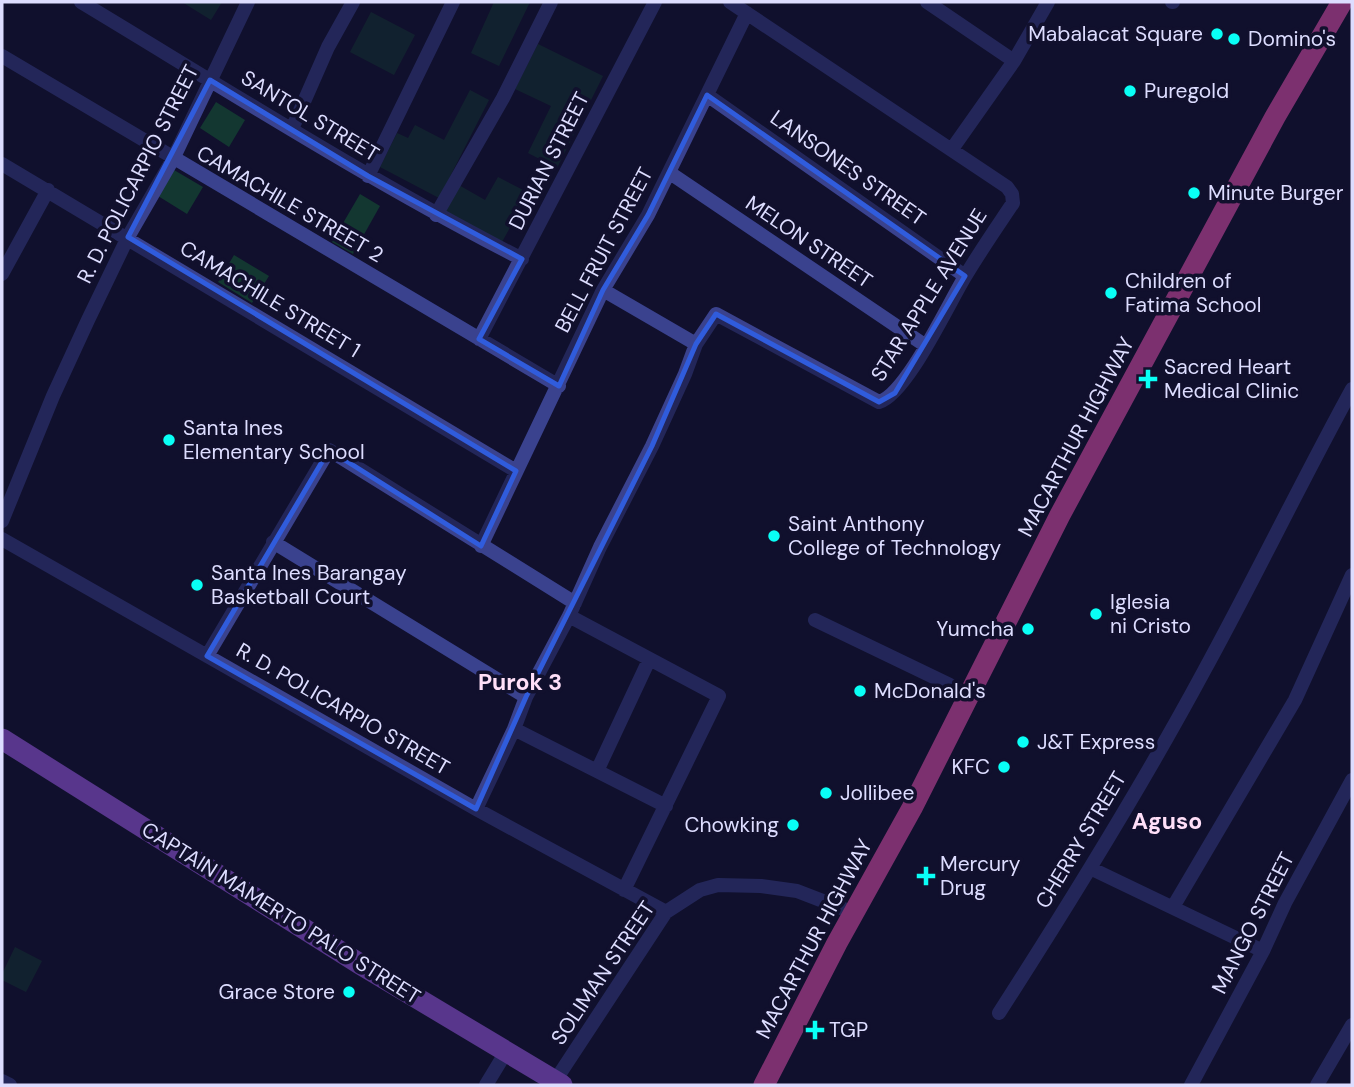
<svg xmlns="http://www.w3.org/2000/svg" width="1354" height="1087" font-family="'DM Sans',sans-serif">
  <style>
    .green { fill: #133731 }
    .lines { fill: none; stroke-linecap: round; stroke-linejoin: round }
    .street { stroke: #3a428e; stroke-width: 14 }
    .primary { stroke: #af64ff; stroke-width: 21 }
    .highway { stroke: #ff58bf; stroke-width: 21 }
    .marked { fill: none; stroke: #305cdc; stroke-width: 5; stroke-linejoin: round }
    .poi-dot { fill: #09fff6; stroke: #11102d; stroke-width: 2.5 }
    .labels { text-anchor: middle; dominant-baseline: central; stroke-width: 7; stroke-linejoin: round; paint-order: stroke }
    .poi-label { font-size: 21px; fill: #ddf; stroke: #11102d; text-anchor: start }
    .street-label { font-size: 21px; fill: #ddf; stroke: #11102d }
    .neighbourhood-label { font-size: 23px; font-weight: bold; fill: #ffdff8; stroke: #11102d }
  </style>
  <rect width="100%" height="100%" fill="#11102d"/>
  <!-- green -->
  <path class="green" d="M182 2H222L211 20Z
    M494 2H530L499 66 471 53Z
    M371 12 415 35 394 75 350 52Z
    M538 44 603 76 557 168 528 153 551 106 515 89Z
    M470 90 489 100 439 198 380 167 397 133 408 138 415 125 444 140Z
    M216 102 245 120 229 147 200 128Z
    M174 170 203 187 187 214 158 196Z
    M498 177 529 193 502 242 443 210 457 184 485 200Z
    M360 194 380 206 353 254 332 242Z
    M234 255 269 276 252 303 218 282Z
    M15 947 42 961 26 992 2 980V974Z"/>
  <g class="lines">
    <!-- street -->
    <path class="street" d="M81 2C227 90 370 181 522 259
      M927 2 1014 61
      M1172 2H1173
      M2 56 559 386
      M707 95 965 276
      M292 129 328 47 353 2
      M952 149 1014 61 1048 2
      M2 164 516 471
      M670 173 926 346
      M368 176 453 2
      M436 215 503 98 551 2
      M2 274 48 190
      M603 290 696 344
      M479 339 655 2
      M2 521 53 396 88 320 128 237 173 159 248 2
      M2 539 476 809 666 912
      M273 542 526 697
      M481 546 603 290 648 215 747 13
      M569 616 719 696 624 890
      M815 620 948 684 967 696
      M207 656 329 450 575 603
      M514 729 666 806
      M597 771 649 660
      M476 809 514 729 526 697 569 616 600 547 652 446 685 374 696 344 716 314 879 402C907 394 949 302 966 275 981 250 997 227 1013 203L1012 194 1007 187 730 2
      M1090 868 1263 951
      M1173 907 1295 700 1352 575
      M999 1013C1071 901 1141 788 1204 671 1255 578 1301 482 1352 389
      M2 1081 10 1085
      M555 1081 666 912 700 890 718 885 761 886 797 891 854 913
      M486 1085 506 1052
      M1191 1085 1263 951 1285 903 1352 780
      M1317 1085 1352 1025"/>
    <!-- primary -->
    <path class="primary" d="M2 739 360 964 562 1085"/>
    <!-- highway -->
    <path class="highway" d="M764 1085 837 943 912 808 1060 515 1275 117 1342 2"/>
  </g>
  <!-- marked area -->
  <path d="M0 0H1354V1087H0ZM210 80 368 176 522 259 479 339 559 386 603 290 648 215 707 95 965 276 895 393 879 402 716 314 696 344 652 446 526 697 476 809 207 656 329 450 481 546 516 471 128 237Z" fill="#11102d" fill-opacity=".55" fill-rule="evenodd"/>
  <path class="marked" d="M210 80 368 176 522 259 479 339 559 386 603 290 648 215 707 95 965 276 895 393 879 402 716 314 696 344 652 446 526 697 476 809 207 656 329 450 481 546 516 471 128 237Z"/>
  <!-- markers -->
  <g class="poi-dot">
    <circle cx="1217" cy="34" r="7"/>
    <circle cx="1234" cy="39" r="7"/>
    <circle cx="1130" cy="91" r="7"/>
    <circle cx="1194" cy="193" r="7"/>
    <circle cx="1111" cy="293" r="7"/>
    <path d="M1144.5 368.5h7v7h7v7h-7v7h-7v-7h-7v-7h7z"/>
    <circle cx="169" cy="440" r="7"/>
    <circle cx="774" cy="536" r="7"/>
    <circle cx="197" cy="585" r="7"/>
    <circle cx="1096" cy="614" r="7"/>
    <circle cx="1028" cy="629" r="7"/>
    <circle cx="860" cy="691" r="7"/>
    <circle cx="1023" cy="742" r="7"/>
    <circle cx="1004" cy="767" r="7"/>
    <circle cx="826" cy="793" r="7"/>
    <circle cx="793" cy="825" r="7"/>
    <path d="M922.5 865.5h7v7h7v7h-7v7h-7v-7h-7v-7h7z"/>
    <circle cx="349" cy="992" r="7"/>
    <path d="M811.5 1019.5h7v7h7v7h-7v7h-7v-7h-7v-7h7z"/>
  </g>
  <g class="labels">
    <!-- poi labels -->
    <g class="poi-label">
      <text x="1203" y="34" text-anchor="end">Mabalacat Square</text>
      <text x="1248" y="39">Domino's</text>
      <text x="1144" y="91">Puregold</text>
      <text x="1208" y="193">Minute Burger</text>
      <text x="1125" y="281">Children of<tspan x="1125" dy="24">Fatima School</tspan></text>
      <text x="1164" y="367">Sacred Heart<tspan x="1164" dy="24">Medical Clinic</tspan></text>
      <text x="183" y="428">Santa Ines<tspan x="183" dy="24">Elementary School</tspan></text>
      <text x="788" y="524">Saint Anthony<tspan x="788" dy="24">College of Technology</tspan></text>
      <text x="211" y="573">Santa Ines Barangay<tspan x="211" dy="24">Basketball Court</tspan></text>
      <text x="1110" y="602">Iglesia<tspan x="1110" dy="24">ni Cristo</tspan></text>
      <text x="1014" y="629" text-anchor="end">Yumcha</text>
      <text x="874" y="691">McDonald's</text>
      <text x="1037" y="742">J&amp;T Express</text>
      <text x="990" y="767" text-anchor="end">KFC</text>
      <text x="840" y="793">Jollibee</text>
      <text x="779" y="825" text-anchor="end">Chowking</text>
      <text x="940" y="864">Mercury<tspan x="940" dy="24">Drug</tspan></text>
      <text x="335" y="992" text-anchor="end">Grace Store</text>
      <text x="829" y="1030">TGP</text>
    </g>
    <!-- street labels -->
    <g class="street-label">
      <text transform="translate(310 116) rotate(31)">SANTOL STREET</text>
      <text transform="translate(549 161) rotate(-63)">DURIAN STREET</text>
      <text transform="translate(848 168) rotate(35)">LANSONES STREET</text>
      <text transform="translate(138 174) rotate(-63)">R. D. POLICARPIO STREET</text>
      <text transform="translate(290 204) rotate(30)">CAMACHILE STREET 2</text>
      <text transform="translate(809 242) rotate(34)">MELON STREET</text>
      <text transform="translate(604 250) rotate(-62)">BELL FRUIT STREET</text>
      <text transform="translate(929 295) rotate(-58)">STAR APPLE AVENUE</text>
      <text transform="translate(270 299) rotate(31)">CAMACHILE STREET 1</text>
      <text transform="translate(1076 437) rotate(-62)">MACARTHUR HIGHWAY</text>
      <text transform="translate(343 709) rotate(30)">R. D. POLICARPIO STREET</text>
      <text transform="translate(1081 840) rotate(-59)">CHERRY STREET</text>
      <text transform="translate(281 913) rotate(32)">CAPTAIN MAMERTO PALO STREET</text>
      <text transform="translate(1253 923) rotate(-63)">MANGO STREET</text>
      <text transform="translate(814 939) rotate(-62)">MACARTHUR HIGHWAY</text>
      <text transform="translate(603 973) rotate(-56)">SOLIMAN STREET</text>
    </g>
    <!-- neighbourhood labels -->
    <g class="neighbourhood-label">
      <text x="520" y="682">Purok 3</text>
      <text x="1167" y="821">Aguso</text>
    </g>
  </g>
  <!-- border -->
  <rect width="1354" height="1087" fill="none" stroke="#ddddff" stroke-width="7"/>
</svg>
